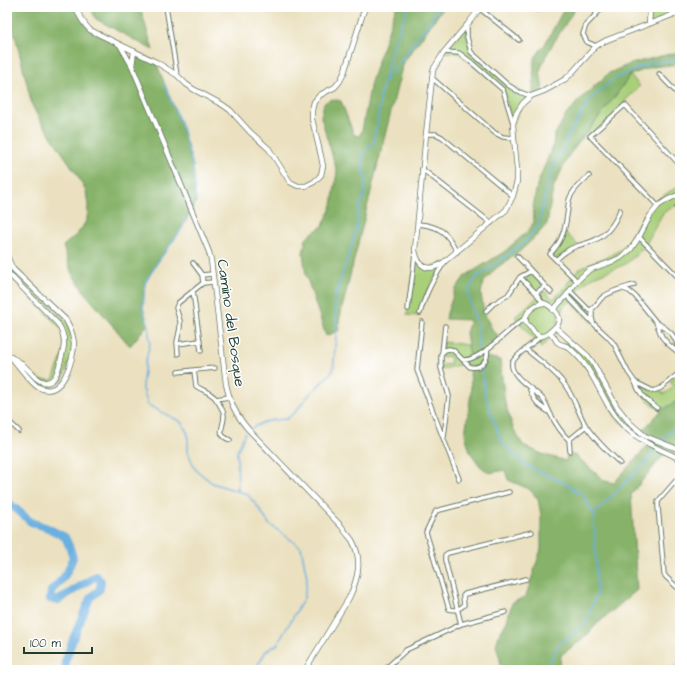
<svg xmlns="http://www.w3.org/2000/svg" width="687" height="677" font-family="'Architects Daughter',sans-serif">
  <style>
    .green { fill: #a9cf79; stroke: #648656 }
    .forest { fill: #86b269; stroke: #52784e }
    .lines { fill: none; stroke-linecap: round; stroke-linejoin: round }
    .stream { stroke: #69afdf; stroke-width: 1.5 }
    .river { stroke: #69afdf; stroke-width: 8 }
    .minor-casing { stroke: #667665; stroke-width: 5.5 }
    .tertiary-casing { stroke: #667665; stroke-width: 6 }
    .minor { stroke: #fff; stroke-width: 3.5 }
    .tertiary { stroke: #fff; stroke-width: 4.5 }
    .labels { text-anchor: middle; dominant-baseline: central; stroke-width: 3; stroke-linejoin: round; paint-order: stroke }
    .street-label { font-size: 15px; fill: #1f3d34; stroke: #fff }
  </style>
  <rect width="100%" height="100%" fill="#fff"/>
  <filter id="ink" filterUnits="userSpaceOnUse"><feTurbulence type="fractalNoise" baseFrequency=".025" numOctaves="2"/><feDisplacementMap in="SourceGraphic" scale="8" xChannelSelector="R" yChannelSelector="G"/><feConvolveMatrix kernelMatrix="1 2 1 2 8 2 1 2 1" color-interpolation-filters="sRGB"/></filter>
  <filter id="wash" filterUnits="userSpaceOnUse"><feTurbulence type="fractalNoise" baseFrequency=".012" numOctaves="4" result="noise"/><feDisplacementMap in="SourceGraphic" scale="16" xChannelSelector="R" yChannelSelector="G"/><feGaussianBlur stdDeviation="0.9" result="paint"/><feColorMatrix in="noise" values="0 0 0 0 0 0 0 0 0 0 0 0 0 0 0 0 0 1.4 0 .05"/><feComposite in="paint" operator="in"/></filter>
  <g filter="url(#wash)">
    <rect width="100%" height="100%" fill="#ebe1c0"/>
    <!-- green -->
    <path class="green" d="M648 7H663L676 14 649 24Z
      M467 25V37L471 52 508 85 531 96 523 103 513 124 503 90 459 53 444 52Z
      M630 75 640 86 625 101V105L590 136 587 133 616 95Z
      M680 186V203L663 213 658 222 646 244 637 254 626 264 593 277 585 283 575 295 591 312 592 323 570 301 562 308 563 310 558 316 559 320 550 332 554 335 541 348 515 317 544 291 553 299C558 295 562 292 566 286 569 281 572 276 577 271 590 259 612 260 625 245 632 237 635 228 641 219 650 203 664 194 680 186Z
      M564 231 578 245 576 246 556 260 550 254 556 248Z
      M7 255 10 263 69 325 73 349 63 380 49 389 37 386 11 357 41 380H53L64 351 62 330 7 272Z
      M416 258 429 268 444 262 426 294 419 316 407 315Z
      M531 271 545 286 536 293 520 277Z
      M568 340 588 356 617 407 645 436 680 450V459L649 444 617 419 590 372 564 344Z
      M443 342 468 345 470 359 487 349 485 362 473 368 465 363 441 370V365L451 364 450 356 441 357Z
      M680 374V399L661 411 647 400 636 383 653 391 659 389 664 394 674 387 670 381Z"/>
    <!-- forest -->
    <path class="forest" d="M7 7H76L90 30 120 45 131 65 134 51 156 62 181 125 193 166 196 202 181 230 157 263 145 283 143 308 148 324 130 346 89 298 72 274 63 246 76 235 82 228 87 219 88 206 86 191 76 173 38 117 32 105 13 27 7 14Z
      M90 7H140L153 50 96 19Z
      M396 7H444L403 63 347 288 339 321 340 330 326 336 306 275 303 253 306 239 312 233 323 226 332 205 337 172 321 117 324 103 332 99 341 101 354 135 359 136 362 131 371 82Z
      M565 7H576L548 52 540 70 543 92 533 95 534 59 545 44Z
      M680 52V64L652 67 630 75 616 95 569 155 553 188 547 224 536 236 518 253 495 269 483 283 481 294 484 313 492 329 500 338 487 349 470 359 466 333 470 320 446 319 447 313 455 290 465 276 504 252 528 231 534 222 533 208 537 185 553 145 554 136 566 115 580 99 609 73 630 64 661 56Z
      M488 357 500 360 505 403 513 428 523 445 542 454 566 461 567 455H575L605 481 614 483 649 444 666 452 631 494 637 590 597 624 583 639 561 655 560 670H500V659L496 645 499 635 507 621 512 603 526 596 541 549V515L538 499 529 489 508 480 505 470 489 473 480 466 470 452 465 434 471 393 470 367 478 366Z
      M680 399V450L641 432 662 410Z"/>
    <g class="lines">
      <!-- stream -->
      <path class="stream" d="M385 80 397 66 440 7
        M164 83 181 125 193 166 196 202 194 206
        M188 216 181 230 157 263 145 283 143 308 148 324 150 343 145 364 142 386 148 405 181 422 188 434V452L195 469 212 483 247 494 258 507 269 524 301 547 307 578 304 598 277 645 266 651 255 670
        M478 348V326L472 310 468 292 475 278 491 268 523 243 538 227 548 181 566 140 590 99 614 79 647 64 680 59
        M481 366 486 399 501 441 523 464 566 484 583 495 594 514 597 593 584 625 558 645 546 668 547 670
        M252 428 264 422 274 420 287 419 296 411 307 397 333 371 337 325 334 300 351 248 356 229 359 209 364 195 366 181 362 166 363 154 373 144 377 126 381 92 392 49 408 7
        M662 440 668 433 680 424
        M238 491 237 452 245 433
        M594 514 646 462 655 450
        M670 670 680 663"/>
      <!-- river -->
      <path class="river" d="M7 501 31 522 48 528 65 537 70 548 73 558 68 570 64 577 51 591 50 599 57 601 96 576 101 581 100 589 90 598 73 639 65 662 67 670"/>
    </g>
  </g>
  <g filter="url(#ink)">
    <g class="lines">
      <!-- minor casing -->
      <g class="minor-casing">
        <path id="minor" d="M166 7 177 75
          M534 7 537 10
          M479 8 519 40
          M467 25V37L471 52 508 85 519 92 531 96
          M596 46 587 42 583 34 586 25 603 7
          M444 52 459 53 471 62 503 90 513 123
          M659 74 680 96
          M432 78 495 133 503 137 514 138
          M426 134H436L442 137 513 196
          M422 169 491 223
          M658 206 590 136 625 105 680 165
          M677 208 680 212
          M418 224C440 226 447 232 457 252
          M639 237 680 279
          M517 256 551 292
          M556 260C562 254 568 249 577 246 582 244 589 243 595 240 608 234 615 223 620 210
          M202 275 212 274
          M520 277 536 293 543 303
          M577 281 550 254C561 243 565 231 567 215 568 210 568 204 569 200 572 191 582 181 589 176
          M203 283 213 282
          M623 289 629 291 635 296 656 322 662 337 668 344 680 354
          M193 291 201 351
          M570 291 589 310C596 309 598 300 603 297 612 290 624 288 634 285
          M536 293 545 286
          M567 296 593 323 608 337 614 344 628 372 635 382 653 391 661 388 680 372
          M408 309 413 272 415 253
          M592 309V318L593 322
          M486 311 493 304 508 295 520 277 531 271
          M420 313C426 293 432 281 444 263
          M422 322 417 370 459 479
          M656 322C672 332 674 334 680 352
          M541 336C534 343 514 356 512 363 509 375 534 390 541 397 546 402 547 407 550 413 555 423 560 432 569 440
          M177 344 200 341
          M526 349C537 359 551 368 561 380 573 393 577 411 586 426 595 440 608 452 620 463
          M442 353 445 326
          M178 354 177 342 180 328V321L176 308 178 303 203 283 202 275 193 263
          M463 360C484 360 507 328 526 318
          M215 368 194 370 196 386C203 391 211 392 216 399
          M178 372 194 370
          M635 382C640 395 646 400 657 408
          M530 390C535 402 538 405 549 412
          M229 397 216 399C219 404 224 410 224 416 224 428 215 434 230 440
          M7 420 19 431
          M444 437 449 396 441 368V354L445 350 449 349 453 350 470 367C481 369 489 360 487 349
          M569 440 586 426
          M569 440 570 451
          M680 476 660 499 658 502V507L664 574 666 577 680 590
          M509 492 436 511 426 532 449 609C454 611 460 609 464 605L463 596 465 594 526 579
          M461 624 445 560V555L448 553 532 532
          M384 670 406 650 451 629 461 624 506 612"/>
      </g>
      <!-- tertiary casing -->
      <g class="tertiary-casing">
        <path id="tertiary" d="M76 7C79 17 83 23 90 30L156 62 177 75 186 84 193 89 223 105 230 110 250 132 269 149 290 182 298 186H306L314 182 321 175 323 166 321 156 312 119V110L314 102 320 95 335 87 340 81 344 73 365 7
          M481 7 467 25 444 52 433 70 426 134 415 250C418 268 429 273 444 262L506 210 513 196 517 181V169L514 138 513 124 516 114 523 103 531 96 544 91 564 80 570 75 596 46 607 40 680 12
          M648 7 650 9 649 24
          M663 7 676 14
          M120 45 132 66 209 252 211 260 226 384C230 402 235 414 248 429L342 527C345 532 349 536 352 540 363 560 358 579 349 598L305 670
          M132 66 134 51
          M7 255 10 263 13 269 66 320C70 327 73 334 74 343 74 359 62 401 38 387 31 383 18 365 11 357
          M7 272 58 324C66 337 65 345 61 359 58 372 53 391 36 378 32 374 28 369 23 365 19 361 13 358 7 356
          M543 303C551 305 564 317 557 325 553 329 547 336 542 336 537 336 534 333 532 329 530 327 527 325 526 322 523 313 536 304 543 303Z
          M553 310 566 296 577 281 589 270 611 262 620 258 631 249 639 237 650 216 658 206 667 200 680 194
          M555 327 588 356 593 363 617 407 630 423 645 436 680 450
          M550 332C553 335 555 338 557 342 560 345 565 345 568 347 574 352 581 359 585 365 600 385 607 412 627 429 643 443 662 450 680 459"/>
      </g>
      <!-- minor -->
      <use href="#minor" class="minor"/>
      <!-- tertiary -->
      <use href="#tertiary" class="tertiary"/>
    </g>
  </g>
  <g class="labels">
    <!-- street labels -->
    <g class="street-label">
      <text transform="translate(231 323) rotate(82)">Camino del Bosque</text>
    </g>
  </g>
  <!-- margin -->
  <rect width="687" height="677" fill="none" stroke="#fff" stroke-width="24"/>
  <!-- scale -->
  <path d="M24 647v6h68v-6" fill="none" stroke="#1f3d34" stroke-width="2"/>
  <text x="30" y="647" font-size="12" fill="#1f3d34" stroke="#ffffff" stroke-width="3" paint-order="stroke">100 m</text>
</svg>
